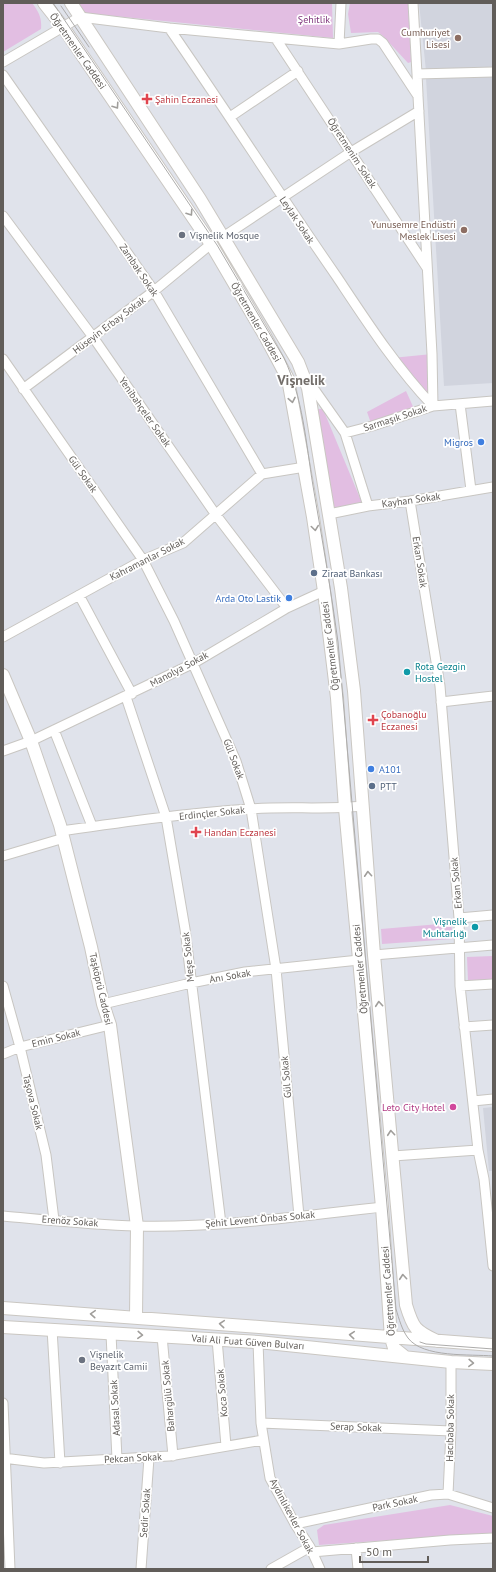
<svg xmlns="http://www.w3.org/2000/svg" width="496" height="1572" font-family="'PT Sans',sans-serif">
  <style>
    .education { fill: #d1d4de }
    .green { fill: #e2bee2 }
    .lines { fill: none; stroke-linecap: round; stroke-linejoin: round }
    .minor-casing { stroke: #c8c6c2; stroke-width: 11 }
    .secondary-casing { stroke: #cac7c2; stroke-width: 14 }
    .minor { stroke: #fff; stroke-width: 9 }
    .secondary { stroke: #fff; stroke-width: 12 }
    .tram { stroke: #adacab; stroke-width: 1 }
    .oneway { stroke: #a09e9b }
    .education-dot { fill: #8d6e63; stroke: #fff; stroke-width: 1.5 }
    .health-dot { fill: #e0444e; stroke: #fff; stroke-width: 1.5 }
    .worship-dot { fill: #6b7280; stroke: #fff; stroke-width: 1.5 }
    .shop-dot { fill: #3f7fe0; stroke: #fff; stroke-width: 1.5 }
    .service-dot { fill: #5c6f8a; stroke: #fff; stroke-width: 1.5 }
    .culture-dot { fill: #0f9aa8; stroke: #fff; stroke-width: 1.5 }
    .hotel-dot { fill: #d1479c; stroke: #fff; stroke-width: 1.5 }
    .labels { text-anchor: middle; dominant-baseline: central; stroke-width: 3.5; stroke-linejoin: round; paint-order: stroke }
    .park-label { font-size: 10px; fill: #80387e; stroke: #fff }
    .education-label { font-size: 10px; fill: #785e54; stroke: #fff; text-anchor: end }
    .street-label { font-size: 10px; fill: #615d59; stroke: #fff }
    .health-label { font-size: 10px; fill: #be3a42; stroke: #fff; text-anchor: start }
    .worship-label { font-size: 10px; fill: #5b616d; stroke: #fff; text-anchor: start }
    .shop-label { font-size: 10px; fill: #366cbe; stroke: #fff; text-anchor: end }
    .service-label { font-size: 10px; fill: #4e5e75; stroke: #fff; text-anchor: start }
    .culture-label { font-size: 10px; fill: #0d838f; stroke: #fff; text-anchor: start }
    .hotel-label { font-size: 10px; fill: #b23c85; stroke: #fff; text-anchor: end }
    .district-label { font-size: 14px; font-weight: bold; fill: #736e6a; stroke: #fff }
  </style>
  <rect width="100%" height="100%" fill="#e0e3eb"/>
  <!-- education -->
  <path class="education" d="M419 3H493V68L426 71Z
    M493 77V383L444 386 426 78Z
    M493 1107V1171H489L483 1108Z"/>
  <!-- green -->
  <path class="green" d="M3 3H32C39 12 42 18 41 29L3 52Z
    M77 3H332L333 38 84 13Z
    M350 3H408L411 62 408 63 383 36 378 32 351 33 348 14Z
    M432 354 433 406 392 358Z
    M406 391 415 411 372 426 367 412Z
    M317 409H323L362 503 333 509Z
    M451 923 453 939 382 944 381 929Z
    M493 956V980L468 981 467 957Z
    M450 1505 493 1516V1533L319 1545 317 1530 324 1525Z"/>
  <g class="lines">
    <!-- minor casing -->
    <g class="minor-casing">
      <path id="minor" d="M413 3 417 74
        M169 28C226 110 280 195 337 277 367 322 396 367 433 406
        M276 39 427 268
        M339 44 341 3
        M3 62 80 17 169 28 339 44 371 39H378L383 43 418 96 432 354 433 406
        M3 75 154 291 262 474
        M418 95 417 74 493 72
        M230 117 298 71
        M3 216 93 337 216 515 287 608
        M223 237 351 152 419 111
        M3 359 143 560 174 621 236 761 251 809 276 969 299 1216
        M309 382 345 433 368 506
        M23 389 154 291 211 244
        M460 404 471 490
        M345 433 372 426 433 406 493 401
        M410 501 440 686 459 918 460 986 478 1150 484 1179 493 1266
        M329 514 368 506 410 501 493 487
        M79 595 132 694
        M3 637 143 560 183 543 262 474 305 467
        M126 697 166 817 185 929 221 1224
        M441 702 493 696
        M54 730 92 826
        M3 751 31 741 194 663 287 608 324 591
        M61 831C124 822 187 813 250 809 287 806 325 810 363 806
        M3 856 64 838
        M459 918 493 915
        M374 955 493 945
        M3 986 20 1047 46 1155 54 1220
        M460 986 493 984
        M103 1004 191 983 245 972 359 960
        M464 1027 493 1025
        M3 1054 20 1047 110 1025
        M473 1101 493 1099
        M393 1156 478 1150
        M3 1216C47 1220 92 1225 137 1226 219 1228 301 1216 382 1207
        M52 1329 60 1463
        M111 1334 117 1459
        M162 1336 173 1456
        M217 1339 226 1446
        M258 1342 261 1423 270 1478 295 1524 310 1547 320 1569
        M3 1403 10 1569
        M261 1423 451 1431
        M3 1458 44 1463 169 1456 263 1440
        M448 1494 451 1431V1362
        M295 1524 431 1495 448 1494 493 1508
        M356 1548 358 1569
        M312 1552 450 1540 493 1538
        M141 1569 149 1458
        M271 1569 310 1547"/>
    </g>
    <!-- secondary casing -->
    <g class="secondary-casing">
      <path id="secondary" d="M44 3 63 27 211 244 265 336 288 379 313 517 324 591 337 698 345 808 382 1207 391 1338 394 1348 404 1356
        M71 3 200 199 298 362 308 388 341 588 354 691 374 955 406 1305C413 1328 415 1331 437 1341
        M3 675 31 741 60 825 91 947 103 1004 110 1025 137 1226 136 1317
        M3 1308C166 1319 330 1333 493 1345
        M3 1327 258 1342 451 1362 493 1364"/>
    </g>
    <!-- minor -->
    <use href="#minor" class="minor"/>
    <!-- secondary -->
    <use href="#secondary" class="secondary"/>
    <!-- tram -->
    <path class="tram" d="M53 3 217 245 284 358C303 398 306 443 313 486 322 538 331 590 338 642L396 1309C399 1319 402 1330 408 1338 423 1358 470 1354 493 1356
      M61 6 89 47
      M420 1342 426 1344 493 1349"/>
  </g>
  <!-- one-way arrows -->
  <defs><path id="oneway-chevron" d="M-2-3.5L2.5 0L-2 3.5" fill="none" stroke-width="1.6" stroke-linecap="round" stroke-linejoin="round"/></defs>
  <g class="oneway">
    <use href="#oneway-chevron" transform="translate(116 106) rotate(56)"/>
    <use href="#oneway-chevron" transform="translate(190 213) rotate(56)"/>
    <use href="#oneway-chevron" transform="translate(292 400) rotate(79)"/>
    <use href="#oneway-chevron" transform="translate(315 528) rotate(82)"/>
    <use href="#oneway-chevron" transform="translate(368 874) rotate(-94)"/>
    <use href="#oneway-chevron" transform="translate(379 1004) rotate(-95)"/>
    <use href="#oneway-chevron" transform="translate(391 1133) rotate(-95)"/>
    <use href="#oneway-chevron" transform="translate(403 1277) rotate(-95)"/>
    <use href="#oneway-chevron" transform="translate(93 1314) rotate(-176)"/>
    <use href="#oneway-chevron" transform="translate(222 1324) rotate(-175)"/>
    <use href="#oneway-chevron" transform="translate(140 1335) rotate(3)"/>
    <use href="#oneway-chevron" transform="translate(352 1335) rotate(-175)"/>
    <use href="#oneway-chevron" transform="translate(471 1363) rotate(2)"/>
  </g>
  <!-- markers -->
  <g class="education-dot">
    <circle cx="458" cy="38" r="4"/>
    <circle cx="464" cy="230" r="4"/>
  </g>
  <g class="health-dot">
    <path d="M145 93h4v4h4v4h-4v4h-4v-4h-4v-4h4z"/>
    <path d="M371 714h4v4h4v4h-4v4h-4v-4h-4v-4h4z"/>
    <path d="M194 826h4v4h4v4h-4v4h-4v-4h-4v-4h4z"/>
  </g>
  <g class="worship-dot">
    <circle cx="182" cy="235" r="4"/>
    <circle cx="82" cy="1360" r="4"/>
  </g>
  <g class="shop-dot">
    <circle cx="481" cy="442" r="4"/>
    <circle cx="289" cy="598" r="4"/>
    <circle cx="371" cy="769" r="4"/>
  </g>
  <g class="service-dot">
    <circle cx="314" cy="573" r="4"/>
    <circle cx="372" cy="786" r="4"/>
  </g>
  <g class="culture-dot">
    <circle cx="407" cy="672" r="4"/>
    <circle cx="475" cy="927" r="4"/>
  </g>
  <circle class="hotel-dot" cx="453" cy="1107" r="4"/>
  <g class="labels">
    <!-- park labels -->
    <g class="park-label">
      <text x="314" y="19">Şehitlik</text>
    </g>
    <!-- education labels -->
    <g class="education-label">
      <text x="450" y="32">Cumhuriyet<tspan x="450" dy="12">Lisesi</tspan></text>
      <text x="456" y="224">Yunusemre Endüstri<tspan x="456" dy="12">Meslek Lisesi</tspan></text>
    </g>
    <!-- street labels -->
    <g class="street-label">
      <text transform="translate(78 51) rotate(55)">Öğretmenler Caddesi</text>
      <text transform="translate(352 153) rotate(57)">Öğretmenim Sokak</text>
      <text transform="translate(297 220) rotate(56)">Leylak Sokak</text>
      <text transform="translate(139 270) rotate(56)">Zambak Sokak</text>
      <text transform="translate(256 322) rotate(60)">Öğretmenler Caddesi</text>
      <text transform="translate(109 325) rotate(-37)">Hüseyin Erbay Sokak</text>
      <text transform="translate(145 412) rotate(55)">Yenibahçeler Sokak</text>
      <text transform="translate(395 418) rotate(-18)">Sarmaşık Sokak</text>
      <text transform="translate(83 474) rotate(55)">Gül Sokak</text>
      <text transform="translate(411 500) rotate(-8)">Kayhan Sokak</text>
      <text transform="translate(147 559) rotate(-27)">Kahramanlar Sokak</text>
      <text transform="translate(420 562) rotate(81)">Erkan Sokak</text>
      <text transform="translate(330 646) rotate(-97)">Öğretmenler Caddesi</text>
      <text transform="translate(179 669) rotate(-28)">Manolya Sokak</text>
      <text transform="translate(234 759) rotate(69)">Gül Sokak</text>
      <text transform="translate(212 813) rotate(-6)">Erdinçler Sokak</text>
      <text transform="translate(456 883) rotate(-95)">Erkan Sokak</text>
      <text transform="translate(188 957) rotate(-96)">Meşe Sokak</text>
      <text transform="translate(360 969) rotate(-95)">Öğretmenler Caddesi</text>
      <text transform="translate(230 976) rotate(-10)">Anı Sokak</text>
      <text transform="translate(101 989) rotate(77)">Taşköprü Caddesi</text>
      <text transform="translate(56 1038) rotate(-14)">Emin Sokak</text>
      <text transform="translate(286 1077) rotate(-95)">Gül Sokak</text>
      <text transform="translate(33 1102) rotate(76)">Taşova Sokak</text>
      <text transform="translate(260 1219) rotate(-5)">Şehit Levent Önbas Sokak</text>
      <text transform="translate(70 1221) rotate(4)">Erenöz Sokak</text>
      <text transform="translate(388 1291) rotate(-94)">Öğretmenler Caddesi</text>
      <text transform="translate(248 1342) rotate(4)">Vali Ali Fuat Güven Bulvarı</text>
      <text transform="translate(222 1393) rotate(-95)">Koca Sokak</text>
      <text transform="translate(168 1396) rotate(-95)">Bahargülü Sokak</text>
      <text transform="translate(115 1408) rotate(-93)">Adasal Sokak</text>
      <text transform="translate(356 1427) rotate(2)">Serap Sokak</text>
      <text transform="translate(450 1428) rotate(-89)">Hacıbaba Sokak</text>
      <text transform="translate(133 1458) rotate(-3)">Pekcan Sokak</text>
      <text transform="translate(395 1503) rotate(-12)">Park Sokak</text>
      <text transform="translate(145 1513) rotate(-86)">Sedir Sokak</text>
      <text transform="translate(292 1516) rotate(62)">Aydınlıkevler Sokak</text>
    </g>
    <!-- health labels -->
    <g class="health-label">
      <text x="155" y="99">Şahin Eczanesi</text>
      <text x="381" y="714">Çobanoğlu<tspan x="381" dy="12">Eczanesi</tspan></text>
      <text x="204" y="832">Handan Eczanesi</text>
    </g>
    <!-- worship labels -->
    <g class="worship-label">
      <text x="190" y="235">Vişnelik Mosque</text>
      <text x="90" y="1354">Vişnelik<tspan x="90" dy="12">Beyazıt Camii</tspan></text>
    </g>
    <!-- shop labels -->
    <g class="shop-label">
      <text x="473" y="442">Migros</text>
      <text x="281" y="598">Arda Oto Lastik</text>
      <text x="379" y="769" text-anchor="start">A101</text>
    </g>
    <!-- service labels -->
    <g class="service-label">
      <text x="322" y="573">Ziraat Bankası</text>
      <text x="380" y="786">PTT</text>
    </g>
    <!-- culture labels -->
    <g class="culture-label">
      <text x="415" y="666">Rota Gezgin<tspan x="415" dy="12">Hostel</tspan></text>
      <text x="467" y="921" text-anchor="end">Vişnelik<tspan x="467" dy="12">Muhtarlığı</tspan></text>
    </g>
    <!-- hotel labels -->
    <g class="hotel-label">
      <text x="445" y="1107">Leto City Hotel</text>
    </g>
    <!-- district labels -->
    <g class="district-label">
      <text x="301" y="380">Vişnelik</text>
    </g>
  </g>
  <!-- border -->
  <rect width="496" height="1572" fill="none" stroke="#615d59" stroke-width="8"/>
  <!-- scale -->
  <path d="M360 1556v6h68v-6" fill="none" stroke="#615d59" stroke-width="2"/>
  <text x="366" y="1556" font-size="12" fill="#615d59" stroke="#ffffff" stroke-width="3" paint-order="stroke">50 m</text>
</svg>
